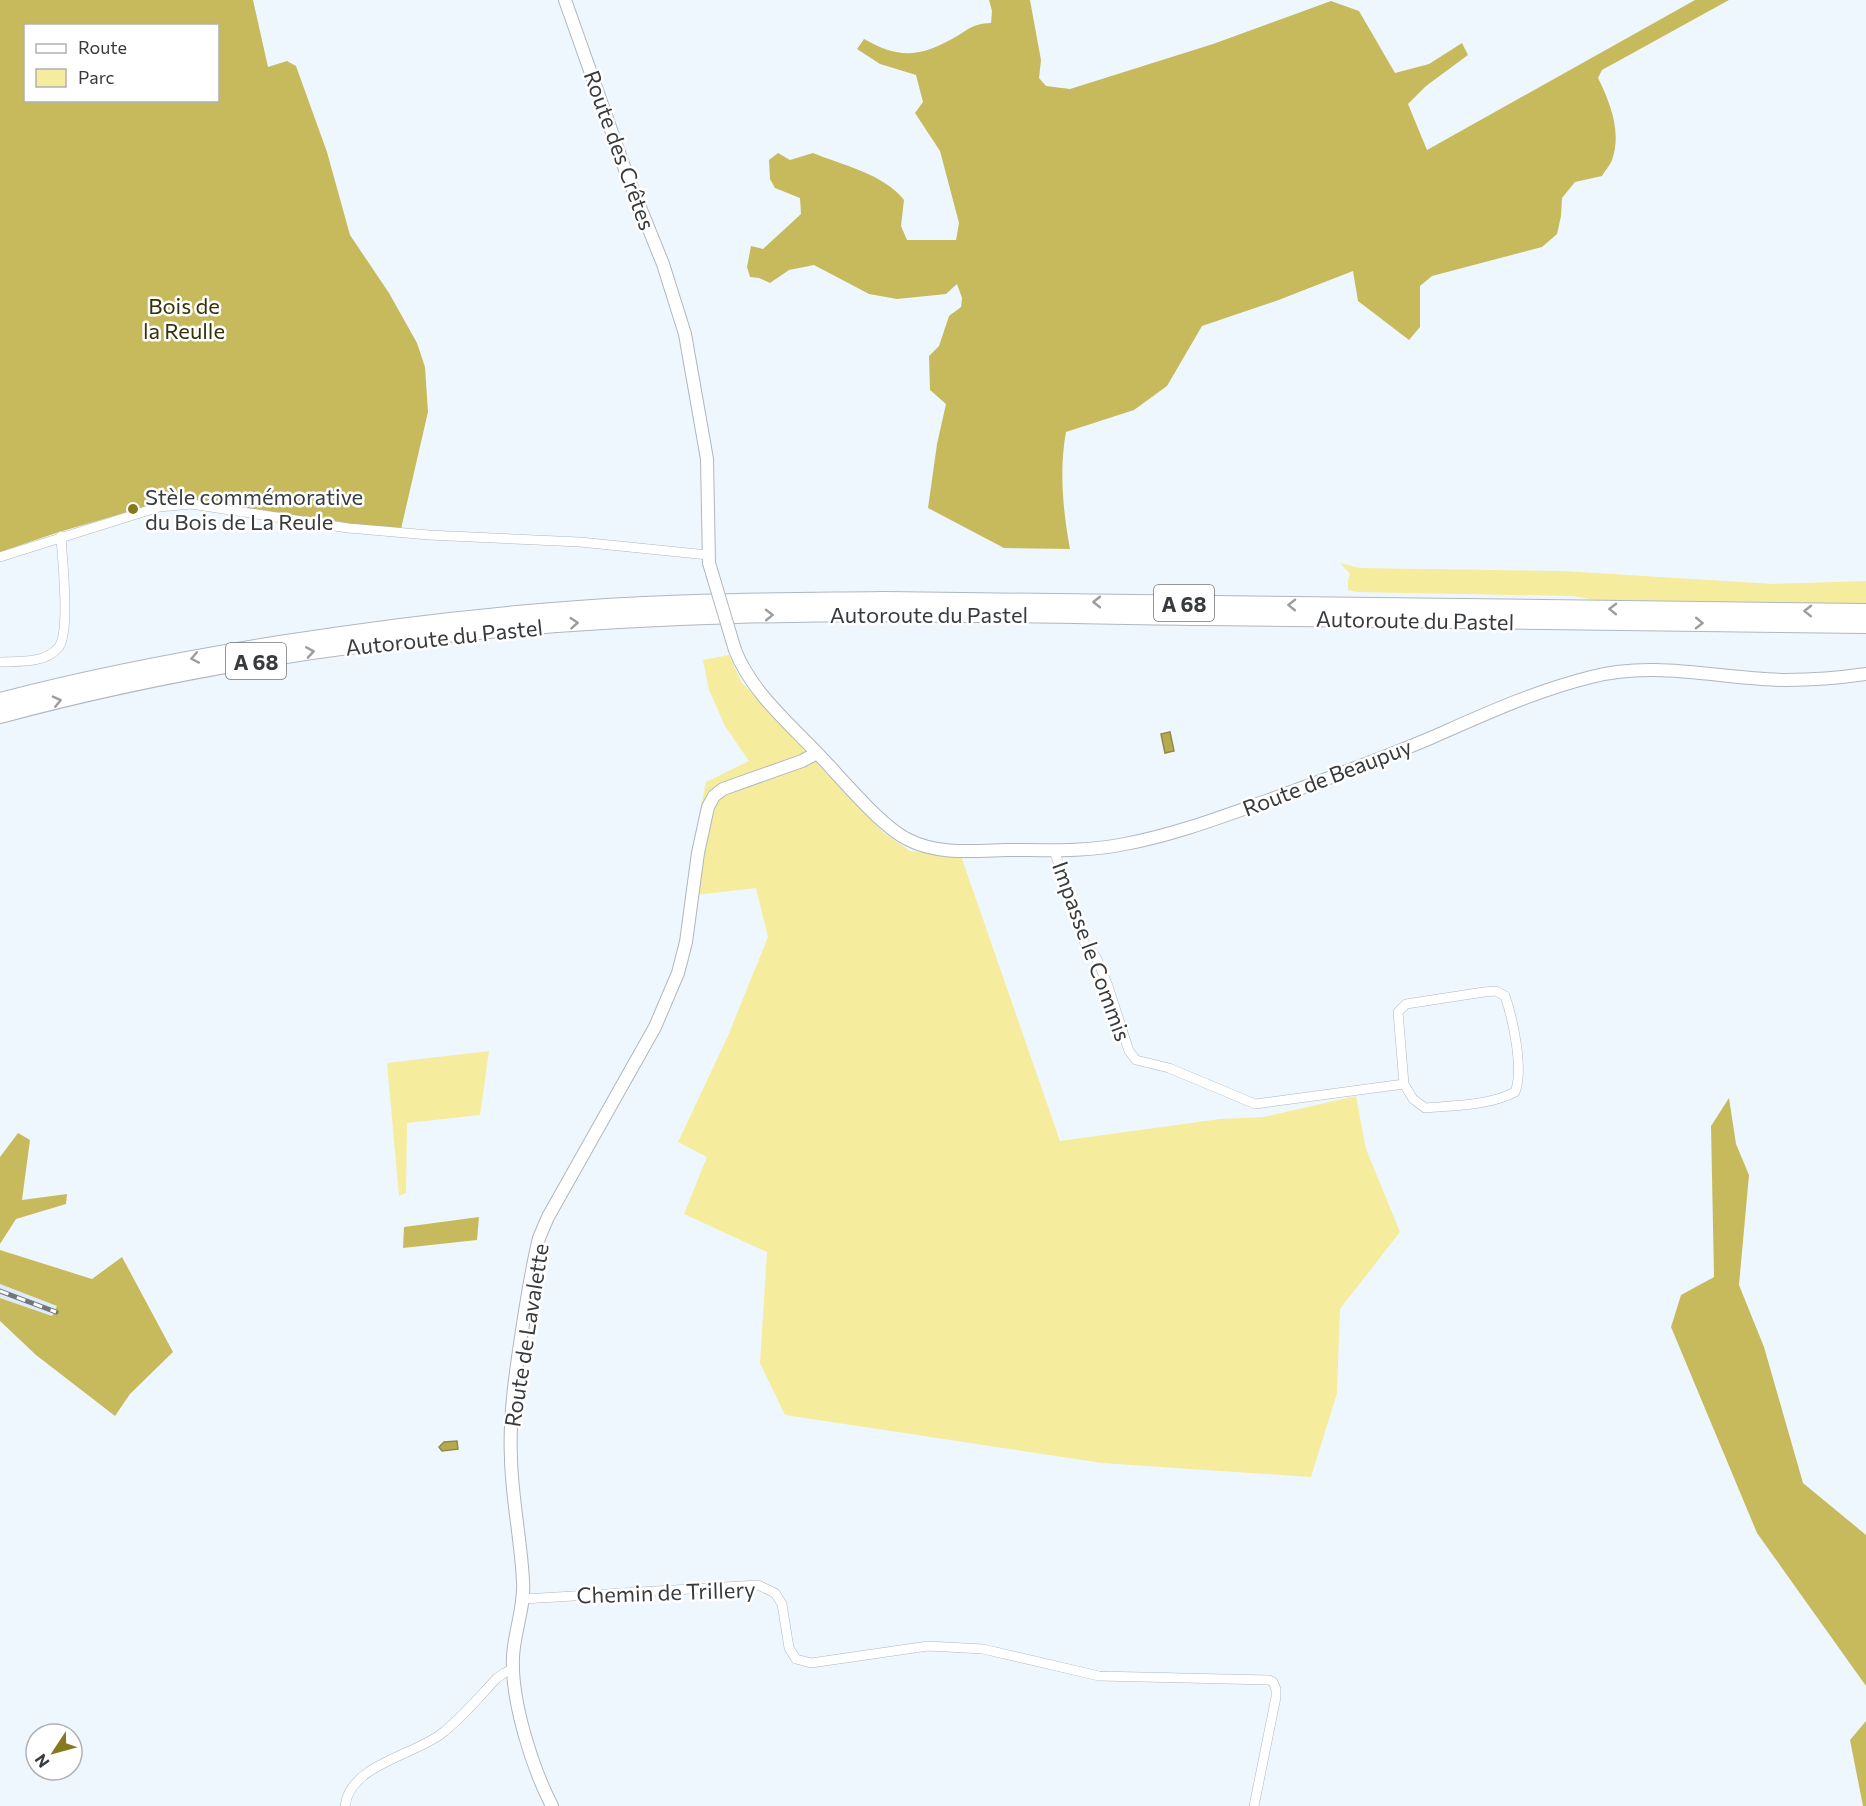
<svg xmlns="http://www.w3.org/2000/svg" width="1866" height="1806" font-family="Commissioner,sans-serif">
  <style>
    .built { fill: #deecf9 }
    .green { fill: #f6ec9e }
    .forest { fill: #c7ba5d; fill-rule: evenodd }
    .water { fill: #b7aa4c; stroke: #918948; stroke-width: 1.5 }
    .lines { fill: none; stroke-linecap: round; stroke-linejoin: round }
    .street-casing { stroke: #afb7be; stroke-width: 10 }
    .secondary-casing { stroke: #afb7be; stroke-width: 14 }
    .highway-casing { stroke: #afb7be; stroke-width: 18 }
    .street { stroke: #fff; stroke-width: 9 }
    .secondary { stroke: #fff; stroke-width: 12 }
    .highway { stroke: #fff; stroke-width: 16 }
    .rail-casing { stroke: #71767a; stroke-width: 5 }
    .rail { stroke: #fff; stroke-width: 3; stroke-dasharray: 9; stroke-linecap: butt }
    .secondary-bridge-casing { stroke: #afb7be; stroke-width: 14; stroke-linecap: butt }
    .secondary-bridge { stroke: #fff; stroke-width: 12 }
    .oneway { stroke: #9c9d9e }
    .poi-dot { fill: #867a1f; stroke: #fff; stroke-width: 2 }
    .labels { text-anchor: middle; dominant-baseline: central; stroke-width: 5; stroke-linejoin: round; paint-order: stroke }
    .shield { fill: #fff; stroke: #747678; stroke-width: 1.5 }
    .shield-label { font-size: 21px; font-weight: bold; fill: #383b3e }
    .street-label { font-size: 22px; fill: #383b3e; stroke: #fff }
    .park-label { font-size: 22px; fill: #363107; stroke: #fff }
    .poi-label { font-size: 22px; fill: #383b3e; stroke: #fff; text-anchor: start }
  </style>
  <rect width="100%" height="100%" fill="#eff7fe"/>
  <!-- built -->
  <path class="built" d="M0 1284 57 1306 52 1316 0 1298Z"/>
  <!-- green -->
  <path class="green" d="M1340 563 1360 568 1563 571 1774 584 1866 581V604L1595 600 1573 596 1357 592 1348 590V580L1350 574Z
    M729 655 742 683 884 833 910 851 961 856 1060 1141 1220 1119 1263 1117 1356 1096 1366 1149 1400 1232 1340 1309 1337 1393 1311 1477 1102 1463 785 1415 760 1363 767 1252 684 1214 707 1157 678 1142 727 1038 768 937 756 888 687 896 697 826 706 782 749 761 725 726 709 690 703 660Z
    M489 1051 480 1115 407 1123 406 1193 399 1196 387 1063Z"/>
  <!-- forest -->
  <path class="forest" d="M0 0H253L268 67 287 61 296 66 327 152 350 235 389 293 417 343 425 367 428 412 401 529 383 530 204 501 159 503 59 532 0 552ZM26 26H218V100H26Z
    M989 0H1030L1041 60 1039 78 1046 86 1070 89 1213 44 1331 1 1359 11 1395 73 1429 64 1462 43 1468 55 1426 86 1408 104 1427 150 1695 0H1729L1602 70 1598 78C1610 102 1622 132 1612 160 1610 165 1605 171 1602 176L1575 182 1562 198 1561 216 1557 234 1542 247 1432 276 1420 286V327L1409 340 1358 301 1353 271 1276 301 1202 326 1167 386 1134 410 1066 432C1059 470 1063 511 1070 549L1004 548 928 508 937 444 946 404 930 390 929 356 939 346 949 316 961 307 962 298 957 284 946 294 897 299 869 294 814 265 789 270 770 283 759 278 750 277 747 267 751 246 763 249 801 214 800 198 775 188 770 179 769 160 778 153 790 160 813 153C842 165 884 174 904 200L901 226 907 240H956L959 223 940 151 915 113 923 102 916 75 880 64 857 49 864 39C898 58 917 58 952 39 969 30 970 24 991 23L992 11Z
    M1729 1098 1736 1144 1749 1175 1739 1285 1764 1347 1803 1483 1866 1535V1686L1757 1533 1671 1327 1681 1295 1714 1277 1711 1126Z
    M18 1133 30 1140 22 1200 67 1194 66 1204 16 1219 0 1244V1157Z
    M479 1217 477 1240 403 1248 404 1227Z
    M0 1250 92 1279 122 1257 173 1352 130 1394 115 1416 36 1355 0 1321V1298L52 1316 57 1306 0 1284Z
    M1866 1721V1806H1863L1850 1740Z"/>
  <!-- water -->
  <path class="water" d="M1170 732 1174 751 1165 753 1161 734Z
    M457 1441 458 1449 442 1451 439 1447 444 1442Z"/>
  <g class="lines">
    <!-- street casing -->
    <g class="street-casing">
      <path id="street" d="M0 557 159 507 191 504 348 528 429 535 580 542 708 555
        M0 662C19 661 44 664 58 648 71 634 62 558 61 536
        M1054 850 1085 944 1096 957 1108 986 1129 1051 1136 1060 1169 1068 1255 1104 1404 1084 1413 1099 1425 1108C1455 1105 1488 1106 1515 1092 1524 1070 1513 1019 1505 996L1496 991 1484 992 1406 1004 1398 1012 1404 1084
        M523 1599 758 1585 775 1593 782 1604 789 1648 796 1659 811 1663 928 1646 983 1649 1099 1676 1269 1680 1273 1682 1276 1689V1697L1254 1806
        M345 1806C350 1765 412 1756 441 1734 462 1718 479 1697 497 1678L504 1673 513 1669"/>
    </g>
    <!-- secondary casing -->
    <g class="secondary-casing">
      <path id="secondary" d="M565 0 627 175 663 264 685 334 707 459 709 563
        M735 650C752 693 790 724 821 757 843 780 880 825 907 839 937 855 973 851 1006 850 1046 850 1086 852 1125 844 1174 835 1221 817 1269 800 1324 780 1379 760 1433 737 1485 714 1535 691 1591 677 1655 660 1720 679 1785 680 1812 680 1839 678 1866 674
        M552 1806C532 1767 511 1701 513 1657 514 1632 525 1607 523 1581 521 1540 512 1500 511 1459 509 1418 515 1377 521 1337 526 1304 531 1271 539 1238L548 1217 655 1027 678 973 686 942 698 853 708 807 714 796 723 789 802 761 817 753"/>
    </g>
    <!-- highway casing -->
    <g class="highway-casing">
      <path id="highway" d="M0 701C92 677 186 659 280 644 400 625 522 611 644 605 724 601 804 601 884 600L1866 612
        M0 715C238 651 490 622 736 615 893 611 1050 615 1207 617 1426 621 1646 622 1866 625"/>
    </g>
    <!-- street -->
    <use href="#street" class="street"/>
    <!-- secondary -->
    <use href="#secondary" class="secondary"/>
    <!-- highway -->
    <use href="#highway" class="highway"/>
    <!-- rail casing -->
    <g class="rail-casing">
      <path id="rail" d="M0 1291 56 1312"/>
    </g>
    <!-- rail -->
    <use href="#rail" class="rail"/>
    <!-- secondary-bridge casing -->
    <g class="secondary-bridge-casing">
      <path id="secondary-bridge" d="M709 563 735 650"/>
    </g>
    <!-- secondary-bridge -->
    <use href="#secondary-bridge" class="secondary-bridge"/>
  </g>
  <!-- one-way arrows -->
  <defs><path id="oneway-chevron" d="M-2-3.5L2.5 0L-2 3.5" fill="none" stroke-width="1.6" stroke-linecap="round" stroke-linejoin="round" transform="scale(1.5)"/></defs>
  <g class="oneway">
    <use href="#oneway-chevron" transform="translate(1097 602) rotate(-180)"/>
    <use href="#oneway-chevron" transform="translate(1292 605) rotate(-179)"/>
    <use href="#oneway-chevron" transform="translate(1613 609) rotate(-179)"/>
    <use href="#oneway-chevron" transform="translate(1808 611) rotate(-179)"/>
    <use href="#oneway-chevron" transform="translate(769 615) rotate(-1)"/>
    <use href="#oneway-chevron" transform="translate(574 623) rotate(-4)"/>
    <use href="#oneway-chevron" transform="translate(1699 623) rotate(1)"/>
    <use href="#oneway-chevron" transform="translate(310 652) rotate(-9)"/>
    <use href="#oneway-chevron" transform="translate(195 658) rotate(169)"/>
    <use href="#oneway-chevron" transform="translate(57 701) rotate(-13)"/>
  </g>
  <!-- markers -->
  <circle class="poi-dot" cx="133" cy="509" r="6"/>
  <g class="labels">
    <!-- shield labels -->
    <g class="shield">
      <rect x="1154" y="585" width="60" height="36" rx="4.5"/>
      <rect x="226" y="643" width="60" height="36" rx="4.5"/>
    </g>
    <g class="shield-label">
      <text x="1184" y="603">A 68</text>
      <text x="256" y="661">A 68</text>
    </g>
    <!-- street labels -->
    <g class="street-label">
      <text transform="translate(620 150) rotate(70)">Route des Crêtes</text>
      <text x="929" y="614">Autoroute du Pastel</text>
      <text transform="translate(1415 620) rotate(1)">Autoroute du Pastel</text>
      <text transform="translate(444 637) rotate(-6)">Autoroute du Pastel</text>
      <text transform="translate(1327 777) rotate(-21)">Route de Beaupuy</text>
      <text transform="translate(1092 951) rotate(70)">Impasse le Commis</text>
      <text transform="translate(526 1335) rotate(-81)">Route de Lavalette</text>
      <text transform="translate(666 1592) rotate(-2)">Chemin de Trillery</text>
    </g>
    <!-- park labels -->
    <g class="park-label">
      <text x="184" y="305">Bois de<tspan x="184" dy="25">la Reulle</tspan></text>
    </g>
    <!-- poi labels -->
    <g class="poi-label">
      <text x="145" y="496">Stèle commémorative<tspan x="145" dy="25">du Bois de La Reule</tspan></text>
    </g>
  </g>
  <!-- legend -->
  <rect x="24" y="24" width="195" height="78" fill="#ffffff" stroke="#afb1b2" stroke-width="1.5"/>
  <rect x="36" y="44" width="30" height="9" fill="#ffffff" stroke="#afb1b2" stroke-width="1.5"/>
  <text x="78" y="54" font-size="18" fill="#383b3e">Route</text>
  <rect x="36" y="69" width="30" height="18" fill="#f6ec9e" stroke="#afb1b2" stroke-width="1.5"/>
  <text x="78" y="84" font-size="18" fill="#383b3e">Parc</text>
  <!-- north arrow -->
  <g transform="translate(54 1752) rotate(234)"><circle r="28" fill="#ffffff" stroke="#afb1b2" stroke-width="1.5"/>
  <path d="M0-4.5L10 22L0 15L-10 22Z" fill="#867a1f"/>
  <text y="-9" font-size="16" font-weight="bold" text-anchor="middle" fill="#383b3e">N</text>
  </g>
</svg>
